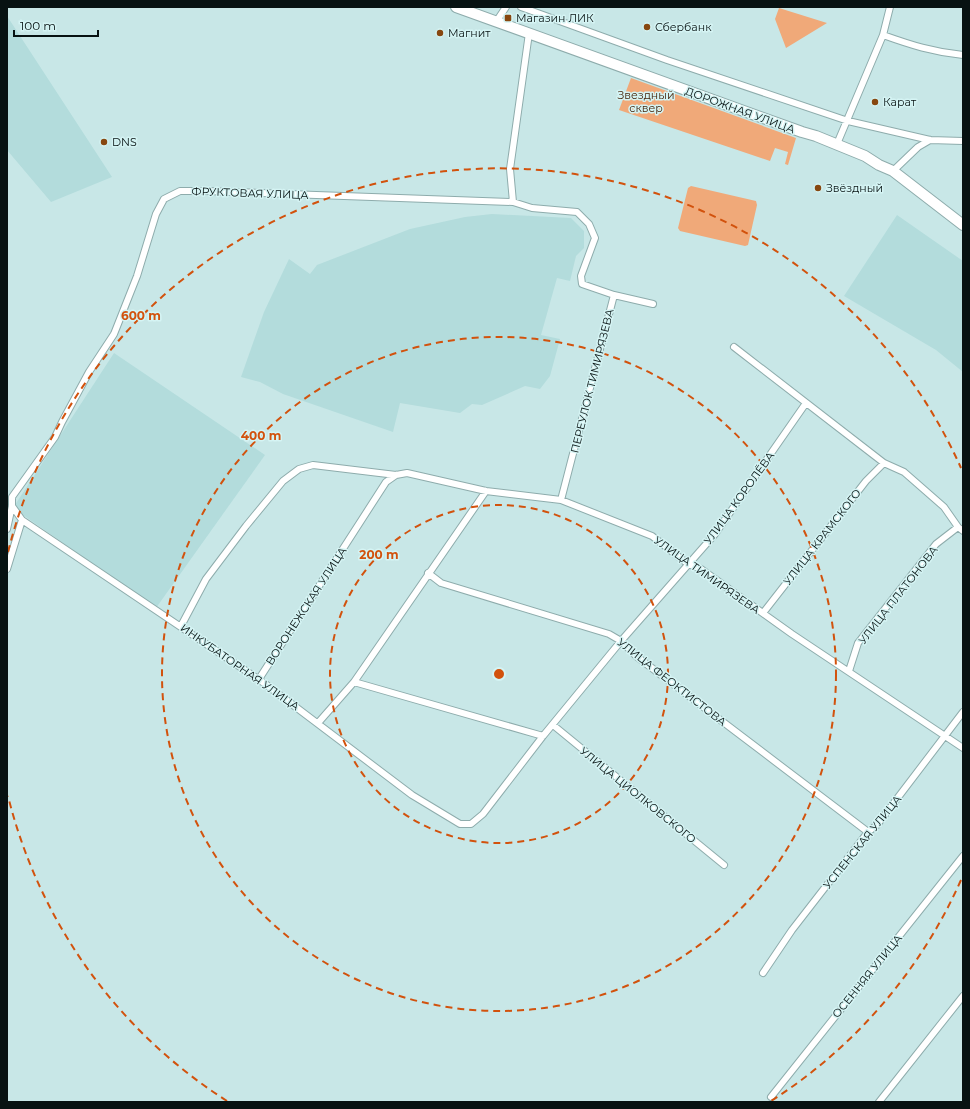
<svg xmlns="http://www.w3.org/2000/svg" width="970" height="1109" font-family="Montserrat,sans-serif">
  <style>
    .built { fill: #b3dcdc }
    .green { fill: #f0a979 }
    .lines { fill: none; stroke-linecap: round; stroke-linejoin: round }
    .street-casing { stroke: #8eacac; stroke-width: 8 }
    .primary-casing { stroke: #8eacac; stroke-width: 12 }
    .street { stroke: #fff; stroke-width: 6 }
    .primary { stroke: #fff; stroke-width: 10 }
    .ring { fill: none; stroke: #d2520d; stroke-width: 2; stroke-dasharray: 7 5 }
    .poi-dot { fill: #874710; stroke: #d5f4f4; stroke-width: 1.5 }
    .labels { text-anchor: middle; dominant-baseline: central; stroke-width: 3; stroke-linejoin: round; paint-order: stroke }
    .poi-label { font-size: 11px; fill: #071212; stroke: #d5f4f4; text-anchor: start }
    .park-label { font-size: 11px; fill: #452309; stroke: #d5f4f4 }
    .street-label { font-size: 11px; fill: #071212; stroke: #d5f4f4 }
    .centre { fill: #d2520d; stroke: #d5f4f4; stroke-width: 2 }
    .ring-label { font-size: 12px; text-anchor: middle; font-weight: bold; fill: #d2520d; stroke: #d5f4f4; stroke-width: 3; stroke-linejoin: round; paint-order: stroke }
  </style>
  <rect width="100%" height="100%" fill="#c8e7e7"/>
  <!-- built -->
  <path class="built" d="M7 16 112 177 51 202 7 150Z
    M492 214 571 218 584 231V248L576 256 570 281 557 278 541 335 560 339 550 376 540 389 525 386 482 405 472 404 460 413 400 403 393 432 283 394 260 382 241 377 264 312 289 259 310 274 317 265 410 229 465 217Z
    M897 215 963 261V372L936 350 844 296Z
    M114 353 265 455 156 608 13 508Z"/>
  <!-- green -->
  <path class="green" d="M779 8 827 23 786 48 775 19Z
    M631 78 796 138 788 165 785 164 788 152 775 148 770 161 619 110Z
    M691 186 756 201 757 205 748 245 745 246 680 231 678 228 688 188Z"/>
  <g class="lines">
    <!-- street casing -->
    <g class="street-casing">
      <path id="street" d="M521 7 667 60 848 121 930 140 963 141
        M496 22 506 7
        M883 35C911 45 933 52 963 55
        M837 144 883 35 890 7
        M893 171 918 147 930 140
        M513 202 510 169 529 33
        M614 295 653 304
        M734 347 884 463 904 472 944 507 958 527 963 531
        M12 506 22 520 264 683 412 795 460 824H471L483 814 543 736 621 641 715 534 806 403
        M7 529 12 506V497L55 437 62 422 89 372 114 334 137 276 156 214 164 199 180 191H205L513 202 532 208 577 212 589 224 595 238 581 276 582 284 614 295 561 500
        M7 569 22 520
        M428 573 441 583 609 634 621 641 636 656 868 832
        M763 613 866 481 884 463
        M181 626 206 579 246 526 283 481 299 469 313 465 396 475 407 473 486 491 561 500 652 536 688 564 701 569 792 634 963 748
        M849 671 858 643 936 544 958 527
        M259 679 386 482 396 475
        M354 682 543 736
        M318 723 354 682 486 491
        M553 725 724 865
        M763 973 792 930 868 832 877 825 963 712
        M771 1097 963 856
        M879 1102 963 996"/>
    </g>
    <!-- primary casing -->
    <g class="primary-casing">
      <path id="primary" d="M456 7 802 132 816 136 865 156 879 165 893 171 963 225"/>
    </g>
    <!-- street -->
    <use href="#street" class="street"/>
    <!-- primary -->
    <use href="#primary" class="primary"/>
  </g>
  <!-- distance rings -->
  <g class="ring">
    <circle cx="499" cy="674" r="169"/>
    <circle cx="499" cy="674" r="337"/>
    <path d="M961 880A506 506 0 0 1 771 1101M227 1101A506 506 0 0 1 8 796M8 552A506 506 0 0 1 961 468"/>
  </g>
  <!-- markers -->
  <g class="poi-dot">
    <rect x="504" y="14" width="8" height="8" rx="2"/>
    <circle cx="647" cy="27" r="4"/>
    <circle cx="440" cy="33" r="4"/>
    <circle cx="875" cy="102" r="4"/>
    <circle cx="104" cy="142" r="4"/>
    <circle cx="818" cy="188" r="4"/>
  </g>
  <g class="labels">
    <!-- poi labels -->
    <g class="poi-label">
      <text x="516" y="18">Магазин ЛИК</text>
      <text x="655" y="27">Сбербанк</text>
      <text x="448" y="33">Магнит</text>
      <text x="883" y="102">Карат</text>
      <text x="112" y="142">DNS</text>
      <text x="826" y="188">Звёздный</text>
    </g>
    <!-- park labels -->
    <g class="park-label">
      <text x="646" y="95">Звездный<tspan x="646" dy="13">сквер</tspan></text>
    </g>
    <!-- street labels -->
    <g class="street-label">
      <text transform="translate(740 110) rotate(20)">ДОРОЖНАЯ УЛИЦА</text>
      <text transform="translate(250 193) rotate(2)">ФРУКТОВАЯ УЛИЦА</text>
      <text transform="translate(592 381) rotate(-76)">ПЕРЕУЛОК ТИМИРЯЗЕВА</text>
      <text transform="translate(739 498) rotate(-54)">УЛИЦА КОРОЛЁВА</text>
      <text transform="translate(822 537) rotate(-52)">УЛИЦА КРАМСКОГО</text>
      <text transform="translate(707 575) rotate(35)">УЛИЦА ТИМИРЯЗЕВА</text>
      <text transform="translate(898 595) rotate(-52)">УЛИЦА ПЛАТОНОВА</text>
      <text transform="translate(306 606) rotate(-57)">ВОРОНЕЖСКАЯ УЛИЦА</text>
      <text transform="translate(240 667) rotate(35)">ИНКУБАТОРНАЯ УЛИЦА</text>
      <text transform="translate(672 682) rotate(38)">УЛИЦА ФЕОКТИСТОВА</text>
      <text transform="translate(638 795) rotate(39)">УЛИЦА ЦИОЛКОВСКОГО</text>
      <text transform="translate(862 842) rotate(-51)">УСПЕНСКАЯ УЛИЦА</text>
      <text transform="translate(867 976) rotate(-51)">ОСЕННЯЯ УЛИЦА</text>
    </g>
  </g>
  <circle cx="499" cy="674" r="6" class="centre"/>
  <g class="ring-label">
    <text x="141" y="320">600 m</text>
    <text x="261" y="440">400 m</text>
    <text x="379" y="559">200 m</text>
  </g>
  <!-- border -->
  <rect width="970" height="1109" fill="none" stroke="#071212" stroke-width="16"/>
  <!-- scale -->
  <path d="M14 30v6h84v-6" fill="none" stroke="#071212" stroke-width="2"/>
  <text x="20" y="30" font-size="12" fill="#071212" stroke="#d5f4f4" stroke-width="3" paint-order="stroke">100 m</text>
</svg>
